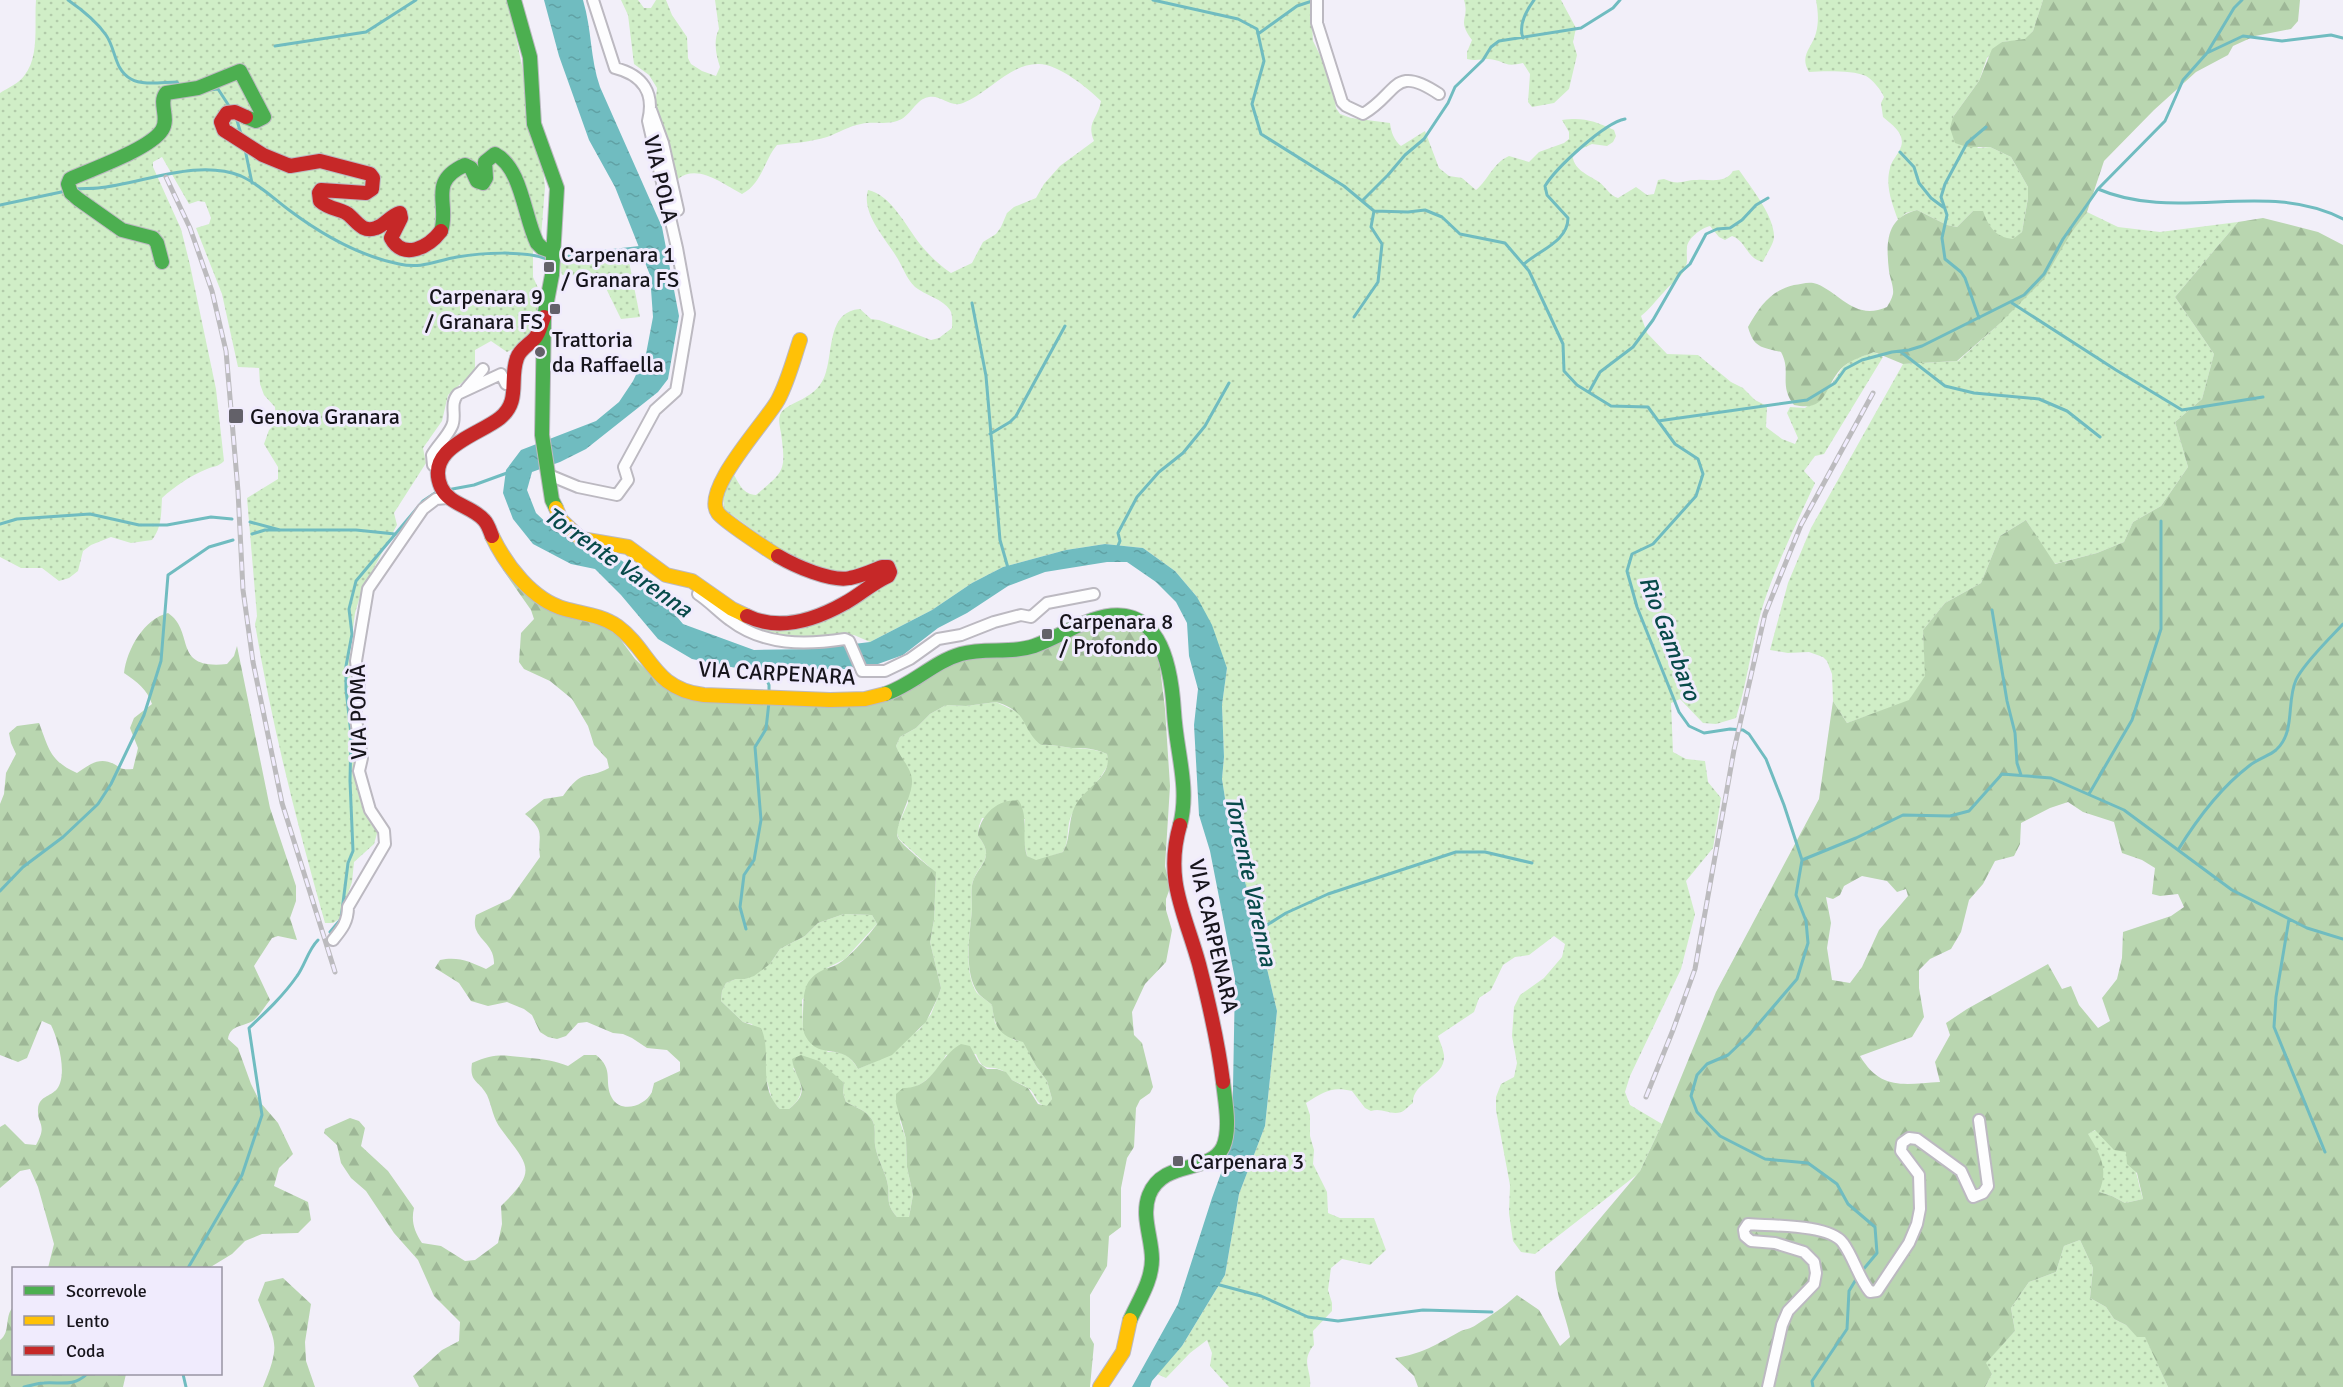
<svg xmlns="http://www.w3.org/2000/svg" width="2343" height="1387" font-family="Signika,sans-serif">
  <style>
    .grass { fill: url(#grass-dots) }
    .forest { fill: url(#forest-firs); fill-rule: evenodd }
    .water { fill: url(#water-ripples) }
    .lines { fill: none; stroke-linecap: round; stroke-linejoin: round }
    .stream { stroke: #70bcc0; stroke-width: 3 }
    .street-casing { stroke: #bcb9c1; stroke-width: 14 }
    .fast-casing { stroke: #bcb9c1; stroke-width: 16 }
    .slow-casing { stroke: #bcb9c1; stroke-width: 16 }
    .jam-casing { stroke: #bcb9c1; stroke-width: 16 }
    .street { stroke: #fdfdfe; stroke-width: 10 }
    .fast { stroke: #4caf50; stroke-width: 14 }
    .slow { stroke: #ffc107; stroke-width: 14 }
    .jam { stroke: #c62828; stroke-width: 14 }
    .rail-casing { stroke: #bcbbbe; stroke-width: 5 }
    .rail { stroke: #f0ebfd; stroke-width: 3; stroke-dasharray: 9; stroke-linecap: butt }
    .poi-dot { fill: #636169; stroke: #f0ebfd; stroke-width: 2 }
    .labels { text-anchor: middle; dominant-baseline: central; stroke-width: 6; stroke-linejoin: round; paint-order: stroke }
    .street-label { font-size: 22px; fill: #16141b; stroke: #f0ebfd }
    .poi-label { font-size: 22px; fill: #16141b; stroke: #f0ebfd; text-anchor: start }
    .water-label { font-size: 24px; font-style: italic; fill: #084a4a; stroke: #f0ebfd }
  </style>
  <defs>
    <pattern id="grass-dots" width="8" height="8" patternUnits="userSpaceOnUse" patternTransform="scale(1.5)"><rect width="8" height="8" fill="#d0eec7"/><path d="M2 2h.1M6 6h.1" fill="none" stroke="#b2cbaa" stroke-width="1.8" stroke-linecap="round"/></pattern>
    <pattern id="forest-firs" width="22" height="20" patternUnits="userSpaceOnUse" patternTransform="scale(1.5)"><rect width="22" height="20" fill="#b9d6b0"/><path d="M5 1l3.5 6h-7zM16 11l3.5 6h-7z" fill="#9eb797"/></pattern>
    <pattern id="water-ripples" width="26" height="14" patternUnits="userSpaceOnUse" patternTransform="scale(1.5)"><rect width="26" height="14" fill="#70bcc0"/><path d="M2 4q2-2 4 0t4 0M15 11q2-2 4 0t4 0" fill="none" stroke="#60a1a4"/></pattern>
  </defs>
  <rect width="100%" height="100%" fill="#f2eff9"/>
  <!-- grass -->
  <path class="grass" d="M36 0H508L524 75 526 120 543 169 545 187 541 237 533 252V277L539 290 537 314 531 332 515 348 507 352 491 341 475 350V371L448 395 442 421 423 448 426 463 394 513 397 525 362 590 355 613 350 651 351 721 357 756 355 772 378 830 374 844 354 862 352 882 339 919 333 923H325C297 824 272 726 255 624L257 616 247 498 278 479V467L264 444 269 430 276 423 275 407 264 395 260 384 259 368 238 367 222 294 196 228 209 224 211 218 205 202 198 201 189 204 162 157 153 162V167L181 229 190 265 216 389 224 461C218 467 214 466 207 469 190 476 175 486 162 498 161 514 162 527 152 540L131 543 111 537 91 545 83 551 78 571 69 578 59 581 42 568H21L0 557V93C8 88 19 83 24 76 40 56 34 24 36 0Z
    M621 0H638L644 8H651L656 0H666L672 15 687 37 688 58 691 64 702 71 716 76 720 67C716 55 713 40 719 29L715 0H1311L1313 41 1323 61 1332 85 1336 108 1340 114 1351 118 1390 123C1391 132 1394 140 1401 146L1425 131 1439 168 1449 176 1462 178 1476 190C1489 179 1493 163 1509 156L1529 162 1539 152 1564 143 1569 139V132L1562 120C1584 117 1594 121 1614 130L1616 136 1613 142 1607 146 1592 144 1572 153C1573 170 1587 174 1599 182 1606 187 1609 195 1618 198L1636 187 1647 195 1654 194 1658 180 1664 179C1680 186 1682 180 1697 180 1711 179 1725 184 1733 171L1739 170C1750 186 1775 217 1774 237 1774 244 1766 254 1763 262 1747 259 1746 241 1732 236L1725 240 1719 237 1710 226C1701 228 1687 239 1687 248 1686 258 1689 260 1684 271 1679 280 1670 284 1664 292 1656 300 1650 309 1641 316L1647 333 1667 354 1698 355 1731 382 1743 388 1755 400 1767 406 1766 427 1782 439 1795 444 1798 438 1787 413 1790 407 1805 408 1830 386 1843 367 1852 360 1874 352 1883 357 1824 454 1815 456 1804 471 1815 483C1797 522 1778 561 1764 602 1752 639 1748 680 1736 718L1716 724 1703 723 1680 699 1671 703 1673 752 1686 759 1705 761 1708 782 1721 798 1713 848 1686 881 1695 914 1681 969 1630 1076 1625 1092 1630 1105 1662 1124 1639 1173 1535 1254 1521 1252 1513 1241 1509 1213 1510 1185 1496 1110V1097L1501 1084 1514 1077 1517 1063 1512 1036 1514 1007 1520 995 1544 978 1562 957 1565 944 1554 936 1529 955 1515 957 1503 965 1491 990 1479 998 1474 1012 1438 1036C1440 1042 1443 1049 1444 1055 1446 1078 1412 1081 1413 1103 1409 1105 1405 1111 1401 1112 1391 1116 1382 1107 1371 1111L1365 1108 1352 1091C1331 1086 1324 1092 1306 1103L1310 1115V1136L1314 1150 1313 1164 1327 1192 1328 1213 1340 1218H1374L1386 1250 1370 1265 1342 1259 1331 1268 1328 1290 1332 1303V1311L1313 1331 1314 1345C1300 1362 1312 1370 1310 1387H1229L1210 1366 1212 1353 1207 1340 1190 1353 1166 1378 1157 1374 1182 1346 1225 1275 1239 1194 1265 1126 1277 1011 1255 918 1229 824 1222 779 1224 757 1222 705 1227 668 1197 597 1175 571 1143 548 1105 544 1066 550 1003 567 972 583 932 610 870 642 854 635 826 638H788L764 635 743 624V620L760 626 860 600 891 581 862 570 836 571 818 568 790 557 724 509 723 494 734 475C740 485 743 494 756 495 785 471 786 471 781 433 780 427 778 420 780 415 786 400 818 402 826 372 833 350 828 311 860 309L871 319 879 320 931 340 939 338 952 328C952 322 953 315 950 310 943 299 925 295 915 287 906 278 903 267 896 256 885 238 861 213 868 190 891 195 906 226 920 244 929 255 939 265 951 273L972 263 983 242 996 234 1001 227 1007 213 1014 207 1036 198 1044 184 1060 166 1094 141C1086 122 1098 119 1101 101 1088 88 1058 64 1039 64 1010 63 989 93 963 103 950 108 942 95 929 97 915 99 911 117 897 121 885 125 873 121 861 124 849 126 838 133 827 137 810 142 794 143 777 145 764 160 762 184 742 194 724 185 698 163 678 179L655 108 657 88 649 75 634 64 628 15Z
    M1464 0H1561L1576 28 1573 42 1577 55 1569 89 1554 103 1532 107 1528 102 1530 74 1523 63C1502 68 1505 60 1488 59 1481 59 1475 61 1467 59V52L1472 40C1456 19 1470 20 1464 0Z
    M1816 0H2043L2033 31 2025 40 2002 42 1987 58 1979 81 1953 117 1978 148 1990 147 2011 157 2028 187V198L2022 232 2013 240 2003 238 1993 231 1987 222 1973 211 1957 227 1947 225 1917 210 1906 213 1898 220C1892 203 1885 186 1890 168 1891 162 1896 157 1899 151 1908 136 1894 126 1883 117L1881 103 1884 97C1881 90 1873 80 1866 76 1853 70 1822 71 1809 72 1799 55 1812 48 1816 33 1819 22 1818 11 1816 0Z
    M2087 212 2118 227 2160 232 2238 222 2175 297 2214 354 2202 399 2175 422 2188 467 2161 506 2133 522 2124 542 2097 553 2054 564 2026 520 2000 536 1981 583 1945 603 1923 630 1926 676 1909 701 1847 723 1833 701 1832 674 1827 661 1823 657 1809 652 1788 653 1770 650 1788 583 1811 528 1903 364 1958 361 1997 326Z
    M627 251 640 317 621 319 600 276 562 275 560 263 585 256Z
    M996 702 1021 714 1041 745C1052 744 1061 747 1072 748 1085 749 1093 748 1107 754L1109 762C1101 782 1082 796 1072 814 1066 825 1070 840 1063 852L1036 861 1027 856 1023 837 1025 819 982 818 979 826 978 836C998 860 975 865 972 886 971 894 972 902 972 910 970 933 963 972 977 993 981 997 988 1001 992 1005L995 1023 1014 1040 1023 1041 1036 1066 1047 1081 1052 1099 1047 1107C1033 1102 1038 1095 1028 1088 1023 1084 1016 1083 1011 1079 1008 1076 1008 1074 1005 1072 991 1063 984 1075 976 1054L946 1055C939 1069 927 1083 912 1088L900 1122 906 1139 907 1167 913 1195 909 1217H897C884 1202 891 1197 887 1181 884 1169 877 1158 875 1145 874 1135 877 1125 870 1117 864 1109 854 1107 846 1102L843 1093 844 1083 840 1080 793 1068C804 1085 805 1096 789 1109H780L773 1102 765 1075 766 1056 752 1024 743 1022 721 1001 722 991 726 983 736 979H745L770 964 780 949 805 936 818 923 844 914 872 915 877 924 845 959 827 968 802 1000 803 1028 828 1052C843 1051 851 1056 858 1069L874 1062 920 1029 931 1014 938 997 941 988 930 942 934 920 936 873 899 839 896 830 908 803 906 765 899 756 896 746 900 737 916 728 930 714 946 705 966 706Z
    M2096 1130C2104 1141 2119 1143 2127 1153 2137 1166 2138 1184 2143 1199L2125 1203 2112 1196 2099 1192 2087 1134Z
    M2080 1240 2093 1268 2090 1298 2106 1307 2114 1319 2126 1325 2137 1336H2145L2168 1387H1985L1992 1374 1985 1363 2015 1331 2011 1308 2029 1282 2056 1272 2064 1246Z"/>
  <!-- forest -->
  <path class="forest" d="M2043 0H2300L2298 21 2291 29 2255 36 2233 46 2228 55 2196 72 2154 110 2104 161 2087 212 2071 233 2044 279 1997 326 1957 361 1903 364 1874 352C1864 356 1853 359 1844 366 1823 384 1830 413 1794 405 1778 384 1792 372 1781 352 1761 347 1754 348 1748 327 1760 306 1770 291 1794 285 1802 284 1809 281 1817 284 1841 294 1855 321 1887 307 1889 303 1892 299 1893 294 1894 287 1890 278 1889 271 1886 244 1885 218 1917 210L1947 225 1957 227 1973 211H1983C1989 228 1996 237 2013 239L2022 232 2028 198V187L2011 157 1990 147H1967L1955 143 1950 128 1953 117 1979 81 1992 49 2002 42 2025 39 2033 31Z
    M2263 218 2318 232 2343 245V1387H2168L2145 1337H2137L2126 1325 2114 1319 2106 1307 2090 1298 2093 1268 2080 1240 2064 1246 2056 1272 2029 1282 2011 1308 2015 1331 1986 1363 1992 1374 1985 1387H1418L1414 1376 1395 1358C1422 1354 1435 1345 1459 1332 1464 1329 1471 1329 1476 1325 1490 1316 1504 1307 1517 1295L1539 1310 1560 1346 1570 1337C1566 1315 1555 1294 1555 1272L1640 1171 1662 1124 1716 992 1819 799 1833 701 1847 723 1909 700 1925 676 1923 630 1945 603 1981 583 2000 536 2026 520 2055 564 2097 553 2124 542 2133 522 2161 506 2188 467 2175 422 2202 399 2214 354 2175 297 2238 222ZM2068 802 2083 812 2114 822 2122 853 2142 860 2155 868 2152 894 2160 896 2178 894 2184 907 2171 916 2123 932 2122 958 2117 979 2102 998 2110 1021 2098 1028 2079 1005 2071 986 2062 989 2048 964 1967 1009 1946 1023 1950 1035 1935 1062 1940 1082C1904 1084 1881 1091 1860 1056L1912 1037 1924 1017 1919 988V970L1930 959 1951 949 1961 932 1969 900 1983 884 1995 861 2014 856 2020 844 2021 823 2050 808ZM1862 876 1887 881 1897 892 1906 889 1908 896 1879 930 1862 967 1850 983 1832 980 1827 948 1831 923 1826 897 1833 899 1840 895 1844 886ZM2095 1130 2114 1150 2126 1152 2127 1164 2137 1173 2143 1199 2125 1203 2112 1196 2099 1192C2109 1169 2100 1154 2088 1134Z
    M506 568 521 586 593 619 618 636 635 659 662 685 851 704 949 664 1110 620 1141 626 1152 640 1160 667 1165 709 1170 786 1165 866 1170 888 1166 899V910L1172 930 1166 962 1145 984 1132 1012 1134 1035 1142 1043 1153 1087 1150 1093 1140 1100 1136 1108 1134 1147 1127 1158 1121 1188V1227L1109 1236 1107 1266 1090 1295V1337L1094 1344 1090 1387H419L413 1376 442 1350 459 1341 460 1322 434 1296 418 1260 394 1233 366 1191 351 1178 341 1163 337 1145 324 1133 325 1129 350 1118 359 1121 365 1128 361 1146 388 1171 414 1208C411 1221 414 1231 422 1243L441 1246 465 1261 475 1260 498 1243 502 1224 501 1206C538 1170 529 1167 501 1129 493 1119 492 1106 487 1095 479 1080 469 1083 472 1063 498 1052 504 1056 530 1058 544 1059 555 1061 568 1066L584 1055H596C615 1070 603 1081 612 1098 621 1114 645 1106 652 1092 652 1091 654 1084 654 1083L680 1071V1062L667 1050 647 1048 632 1038 623 1034 613 1033 587 1022 578 1023 566 1036 557 1039 548 1037 540 1032 532 1015 524 1009 507 1002 488 1006 471 1001 459 983 435 968 440 960C458 956 471 962 486 969L494 964C495 940 469 939 476 915L510 899 540 857C537 834 547 833 525 814L544 799 563 796C584 767 584 781 609 768L607 759 594 745 588 726 572 699 550 681 524 669 519 662 521 633 534 619 531 610 503 570ZM996 702C1030 712 1020 728 1041 745 1053 744 1061 747 1072 748 1085 748 1093 748 1107 754 1113 775 1087 787 1077 803 1067 818 1072 837 1063 852L1036 860 1027 856C1021 837 1029 817 1019 801 999 797 979 816 978 836 998 860 975 866 972 886 971 894 972 902 972 910 970 933 963 972 978 993 981 997 988 1001 992 1005 995 1028 999 1036 1023 1042L1036 1066 1047 1081 1052 1099 1047 1106 1038 1104 1028 1088 1012 1080 1006 1072 997 1069H987L979 1063 970 1046 961 1044C938 1056 934 1089 903 1088L896 1094V1103L906 1139 907 1167 913 1195 909 1217H897C884 1202 891 1197 887 1181 884 1169 877 1158 875 1145 874 1135 877 1125 870 1117 864 1109 854 1107 846 1102L843 1093 844 1083 819 1061 801 1055 792 1059C795 1082 814 1089 789 1109H780C756 1085 773 1054 761 1028L743 1022 721 1001 722 991 726 983 736 979H745L754 976 770 964 780 949 805 936 818 923 844 914 872 915 877 924C869 935 850 957 838 964 833 967 826 968 821 971 802 981 804 996 803 1015 803 1022 802 1031 806 1037 819 1061 844 1041 858 1069L892 1055 926 1022 938 997 941 988 930 942 934 920 936 872C928 866 902 845 898 838 893 827 913 797 912 780 911 767 900 758 896 746L900 737 916 728 930 714 946 705 966 706Z
    M168 613C196 632 171 670 227 664L234 656 237 646 270 808 296 886V901L290 918 297 940 278 936 272 938 254 966 270 1000C265 1006 260 1015 254 1020 245 1027 230 1024 228 1039L238 1048 251 1084 260 1102 278 1123 293 1154 279 1168 274 1186 308 1202 311 1220 298 1233 262 1234 245 1241 232 1254 209 1268H48L54 1244 38 1187 30 1169 20 1171 0 1188V1127L5 1124 25 1144 36 1145C48 1124 37 1125 38 1109 39 1096 50 1097 57 1089 68 1075 58 1039 51 1025L42 1021 27 1058 18 1062 0 1055V804L4 794 6 773 16 754 11 743 9 733 17 726 39 723C49 749 50 761 77 773 89 765 99 756 114 764 122 769 123 770 133 769L138 748 130 728 134 718 152 704C147 689 137 682 124 673 127 649 144 619 168 613Z
    M283 1278 311 1304 305 1342 306 1361 315 1387H263C282 1341 275 1343 258 1300L265 1282Z
    M13 1307 14 1374H126L123 1387H0V1340C11 1332 4 1317 13 1307Z"/>
  <!-- water -->
  <path class="water" d="M544 0H583C592 30 590 58 600 87L662 227 679 316 668 379 658 392 586 449 560 462 532 472 527 490 536 513 554 530 583 547 615 556 642 575 683 624 754 650 813 649 870 642 932 610 972 583 1003 567 1066 550 1105 544 1143 548 1175 571 1197 597 1212 625 1227 668 1222 705 1224 757 1222 779 1229 824 1255 918 1277 1011 1265 1126 1239 1194 1225 1275 1182 1346 1152 1381 1150 1387H1132L1178 1304 1212 1198 1232 1143 1235 979 1210 851 1199 815 1194 725 1198 689 1189 656 1187 623 1176 602 1156 582 1127 562H1107L1045 572 1008 586 967 613 938 628 903 655 878 664 848 669 746 670 692 659 658 639 621 595 595 569 571 564 533 544 513 519 503 493 506 470 521 450 596 421 619 402 633 381 646 354 653 317 650 275 615 187 589 140 559 56Z"/>
  <g class="lines">
    <!-- stream -->
    <path class="stream" d="M68 0C81 9 97 22 106 35 116 49 114 70 131 79 143 86 163 82 177 82L179 85
      M1153 0 1238 19 1257 29 1264 61 1252 104 1261 134 1344 186 1374 211 1408 212 1425 210 1442 217 1460 234 1505 243 1529 271 1563 344 1564 371 1577 385 1611 406 1648 407 1675 444 1698 459 1703 474 1696 496 1653 544 1632 554 1627 571 1637 607 1679 712 1689 726 1704 733 1730 729 1743 730 1749 734 1766 759 1784 805 1802 860 1796 895 1806 921 1808 943 1797 979 1749 1035 1728 1055 1707 1064 1697 1075 1691 1096 1697 1112 1720 1136 1765 1159 1808 1163 1837 1184 1848 1204 1875 1227 1877 1253 1862 1271
      M1258 34 1297 6 1315 0
      M1523 38C1518 25 1526 11 1534 0
      M275 46 366 32 416 0
      M2207 53 2234 8 2242 0
      M209 90 218 89 231 109
      M236 117 241 134
      M245 149 252 183
      M1900 152 1914 167 1919 183 1931 198 1943 207
      M75 189C83 188 90 189 98 188 142 184 197 158 241 176 259 184 274 199 289 210 321 234 360 256 399 264 422 269 435 261 457 257 481 253 524 250 547 259
      M2098 189C2176 223 2267 179 2343 219
      M1362 201 1388 175 1405 155 1424 139 1448 103 1455 87 1483 60 1491 47 1499 41 1581 28 1613 8 1620 0
      M0 205 66 191
      M559 260 572 255 644 247
      M1524 264C1540 250 1568 241 1568 218L1547 195 1545 186C1556 168 1604 123 1625 119
      M972 303 986 376 1000 540 1008 568
      M2012 303 2116 370 2182 410 2263 397
      M1354 317 1378 282 1382 244 1371 227 1374 211
      M1979 318 1965 278 1961 272 1945 259 1942 238 1947 215 1941 197 1945 184 1967 143 1986 127
      M1901 352 1945 386 1974 393 2039 399 2067 411 2100 437
      M1589 392 1600 372 1633 347 1653 320 1680 273 1690 264 1706 234 1717 229 1730 228 1742 220 1756 205 1768 198
      M1658 421 1807 400 1835 383 1845 369 1862 360 1892 352 1909 350 1922 346 2024 295 2044 274 2063 239 2098 189 2165 121 2183 80 2207 53 2243 36 2282 41 2331 35 2343 38
      M990 434 1010 422 1016 416 1065 326
      M447 490 474 485 507 473
      M250 522 280 530
      M0 524 17 519 90 514 139 525H167L211 517 232 519
      M252 534 265 530H356L395 534
      M1117 548 1120 541 1118 533 1137 497 1159 472 1183 453 1205 426 1229 383
      M1992 610 2007 701 2015 733 2017 763 2021 775
      M760 665 769 685V693
      M2089 794 2132 720 2161 629V521
      M2178 850C2197 819 2219 789 2249 766 2257 759 2269 756 2276 750 2296 732 2286 702 2296 680 2303 664 2330 638 2343 624
      M1802 860 1856 838 1903 815 1950 816 1969 811 2002 774 2051 778 2124 810 2232 890 2307 928 2343 939
      M0 891 23 867 63 837 98 804 111 784 144 715 161 661 168 575 209 547 233 540
      M2289 919 2276 997 2274 1027 2325 1152
      M1255 928 1267 925 1286 913 1328 894 1456 852H1485L1532 863
      M746 929 740 907 744 875 754 860 761 820 755 747 766 729 769 702
      M330 932 341 919 348 863 353 851 350 781 351 734 346 689V666L352 634 349 609 356 581 423 501 438 491
      M188 1268 242 1175 262 1115 249 1028C266 1012 284 995 297 976 305 965 308 950 318 940
      M1216 1284 1261 1296 1308 1317 1338 1321 1423 1310 1492 1312
      M183 1374 186 1387
      M24 1387C30 1386 38 1383 44 1383 62 1382 73 1387 87 1374
      M1813 1387 1812 1381 1847 1329 1849 1291 1858 1276"/>
    <!-- street casing -->
    <g class="street-casing">
      <path id="street" d="M1317 0V23L1342 102 1346 106 1363 114C1398 94 1393 63 1439 94
        M651 110 663 143 678 210
        M466 389 483 369
        M439 470 433 465 432 455C438 445 447 437 452 426 457 416 449 404 458 394L501 374 506 384
        M549 475 578 487 617 495 628 480 624 467 655 410 676 391 689 314 677 248 648 121C655 93 643 75 615 68L593 0
        M698 594C710 602 719 612 730 620 764 646 806 645 845 639L849 641 862 671H885L910 659 938 639 961 635 994 622 1021 615 1031 617 1047 603 1094 594
        M333 940C342 929 348 922 348 907L385 844 384 831 370 810 359 771 362 758 355 713 359 686 356 661 368 589 423 509 436 499 448 498
        M1768 1387 1782 1325 1788 1311 1814 1284 1816 1273 1814 1262 1804 1252 1775 1243 1751 1241 1745 1236 1744 1230 1748 1224C1771 1226 1830 1224 1843 1243 1854 1258 1858 1277 1870 1292L1877 1291 1909 1243 1917 1224 1920 1209 1919 1175 1901 1151 1902 1143 1909 1138 1917 1139 1961 1171 1973 1197 1983 1193 1988 1186 1979 1120"/>
    </g>
    <!-- fast casing -->
    <g class="fast-casing">
      <path id="fast" d="M514 0 530 57 534 124 557 188 552 275 544 317 542 435 552 500 556 508
        M441 231C450 204 427 182 465 165L471 168 477 181 483 183 486 178 485 162 495 154C522 168 524 217 537 243L542 248 553 252
        M162 262 157 243 153 238 122 230 78 199 71 193 68 184 70 179C92 169 150 149 162 130 170 118 158 103 166 93L198 88 240 71 264 117 256 121 246 117
        M885 694C913 685 933 662 961 654 985 647 1010 654 1034 646 1054 639 1072 627 1092 620 1159 597 1171 663 1174 712 1176 750 1190 788 1180 825
        M1130 1320C1139 1300 1152 1281 1152 1259 1152 1238 1141 1216 1149 1195 1163 1159 1210 1174 1223 1147 1231 1129 1225 1101 1223 1082"/>
    </g>
    <!-- slow casing -->
    <g class="slow-casing">
      <path id="slow" d="M556 508 561 520 581 539 628 547 666 575 692 581 732 609 747 616
        M492 536C506 565 532 600 565 609 583 614 601 615 617 626 651 651 652 689 704 695L830 700 865 699 885 694
        M778 556C768 550 724 521 718 513 701 490 766 422 778 400 788 381 793 361 800 340
        M1100 1387 1123 1352 1130 1320"/>
    </g>
    <!-- jam casing -->
    <g class="jam-casing">
      <path id="jam" d="M246 117 235 112 227 113 221 122 224 130 263 155 290 166 320 161 370 174 373 178 372 189 366 193 321 190 319 193 320 201C330 210 343 209 349 215 357 222 363 233 376 228 385 225 390 216 400 213L401 218 391 238C403 261 429 247 441 231
        M492 536C490 531 488 524 484 520 472 506 449 505 441 487 424 448 479 435 500 418 521 401 509 380 517 358 520 349 529 345 535 338 540 332 541 324 544 317
        M747 616C780 632 815 620 845 603 860 595 872 583 888 576L890 572 888 567H882C872 571 861 576 850 578 831 582 795 566 778 556
        M1180 825C1164 880 1185 913 1199 964 1209 1003 1218 1042 1223 1082"/>
    </g>
    <!-- street -->
    <use href="#street" class="street"/>
    <!-- fast -->
    <use href="#fast" class="fast"/>
    <!-- slow -->
    <use href="#slow" class="slow"/>
    <!-- jam -->
    <use href="#jam" class="jam"/>
    <!-- rail casing -->
    <g class="rail-casing">
      <path id="rail" d="M166 177 190 228 212 291 226 351 238 491 243 590 253 662 282 803 335 972
        M1646 1097 1673 1030 1695 969 1734 750 1765 614 1801 525 1873 393"/>
    </g>
    <!-- rail -->
    <use href="#rail" class="rail"/>
  </g>
  <!-- markers -->
  <g class="poi-dot">
    <rect x="543" y="261" width="12" height="12" rx="3"/>
    <rect x="549" y="303" width="12" height="12" rx="3"/>
    <circle cx="540" cy="352" r="6"/>
    <rect x="228" y="408" width="16" height="16" rx="3"/>
    <rect x="1041" y="628" width="12" height="12" rx="3"/>
    <rect x="1172" y="1155" width="12" height="12" rx="3"/>
  </g>
  <g class="labels">
    <!-- street labels -->
    <g class="street-label">
      <text transform="translate(661 179) rotate(77)">VIA POLA</text>
      <text transform="translate(777 673) rotate(3)">VIA CARPENARA</text>
      <text transform="translate(358 712) rotate(-91)">VIA POMÀ</text>
      <text transform="translate(1214 936) rotate(77)">VIA CARPENARA</text>
    </g>
    <!-- poi labels -->
    <g class="poi-label">
      <text x="561" y="254">Carpenara 1<tspan x="561" dy="25">/ Granara FS</tspan></text>
      <text x="543" y="296" text-anchor="end">Carpenara 9<tspan x="543" dy="25">/ Granara FS</tspan></text>
      <text x="552" y="339">Trattoria<tspan x="552" dy="25">da Raffaella</tspan></text>
      <text x="250" y="416">Genova Granara</text>
      <text x="1059" y="621">Carpenara 8<tspan x="1059" dy="25">/ Profondo</tspan></text>
      <text x="1190" y="1161">Carpenara 3</text>
    </g>
    <!-- water labels -->
    <g class="water-label">
      <text transform="translate(618 562) rotate(35)">Torrente Varenna</text>
      <text transform="translate(1670 638) rotate(69)">Rio Gambaro</text>
      <text transform="translate(1251 881) rotate(78)">Torrente Varenna</text>
    </g>
  </g>
  <!-- legend -->
  <rect x="12" y="1267" width="210" height="108" fill="#f0ebfd" stroke="#9995a3" stroke-width="1.5"/>
  <rect x="24" y="1286" width="30" height="9" fill="#4caf50" stroke="#9995a3" stroke-width="1.5"/>
  <text x="66" y="1297" font-size="18" fill="#16141b">Scorrevole</text>
  <rect x="24" y="1316" width="30" height="9" fill="#ffc107" stroke="#9995a3" stroke-width="1.5"/>
  <text x="66" y="1327" font-size="18" fill="#16141b">Lento</text>
  <rect x="24" y="1346" width="30" height="9" fill="#c62828" stroke="#9995a3" stroke-width="1.5"/>
  <text x="66" y="1357" font-size="18" fill="#16141b">Coda</text>
</svg>
